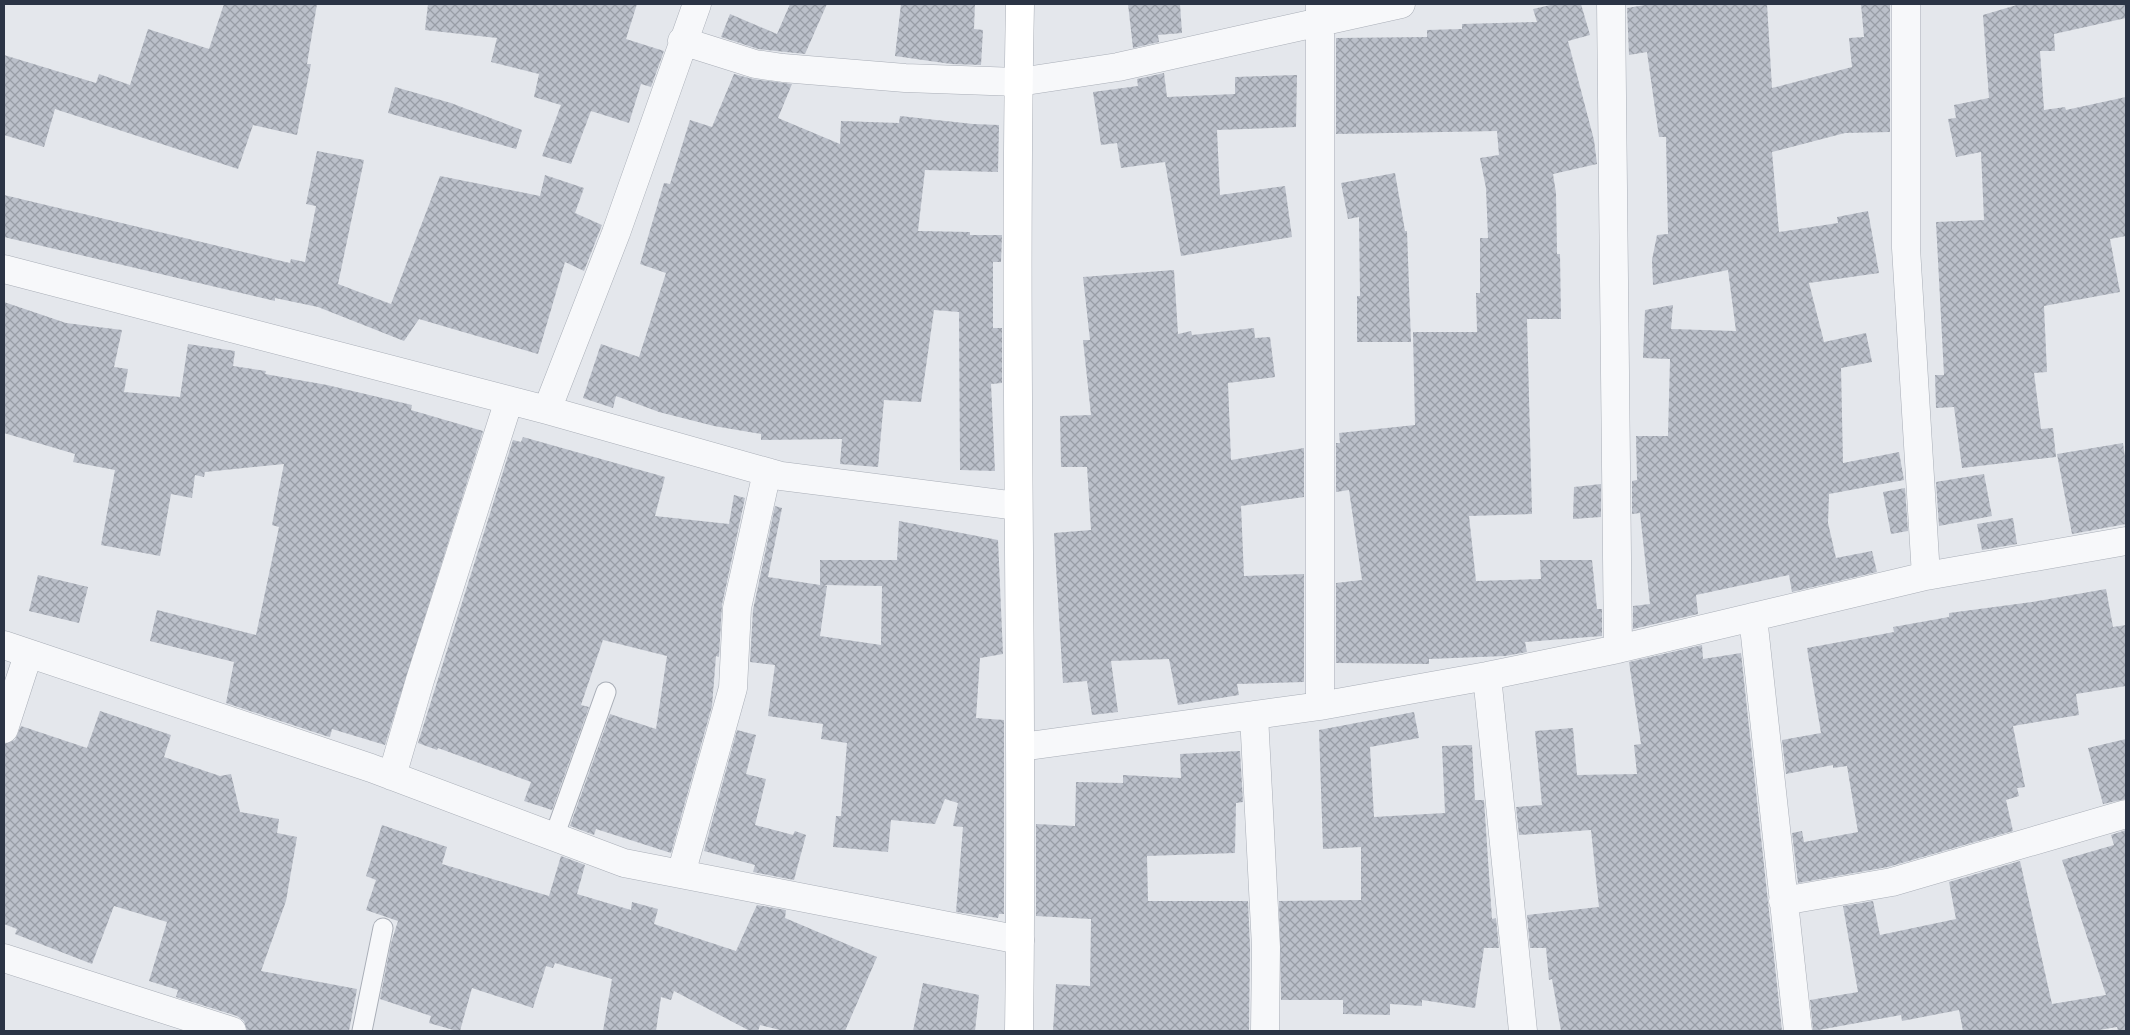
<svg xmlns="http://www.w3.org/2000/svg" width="2130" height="1035" font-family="Arial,sans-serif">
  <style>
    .building { fill: url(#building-cross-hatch); fill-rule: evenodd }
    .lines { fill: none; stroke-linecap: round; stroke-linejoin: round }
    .lane-casing { stroke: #a9aeb7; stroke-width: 21 }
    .street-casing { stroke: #a9aeb7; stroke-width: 29 }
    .secondary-casing { stroke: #a9aeb7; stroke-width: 29 }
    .lane { stroke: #f7f8fa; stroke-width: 19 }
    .street { stroke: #f7f8fa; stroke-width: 28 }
    .secondary { stroke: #fff; stroke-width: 28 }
  </style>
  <defs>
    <pattern id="building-cross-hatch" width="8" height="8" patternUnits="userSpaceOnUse" patternTransform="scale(1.25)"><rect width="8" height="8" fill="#bbc0ca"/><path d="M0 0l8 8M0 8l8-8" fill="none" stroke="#989da6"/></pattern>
  </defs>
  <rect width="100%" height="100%" fill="#e4e7ec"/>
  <!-- building -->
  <path class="building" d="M224 4H317L307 64H311L297 135 253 125 238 169 55 109 44 147 4 135V55L96 83 99 74 130 85 148 29 209 49Z
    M428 4H637L626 39 664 51 651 87 641 84 629 123 591 111 571 164 542 156 561 105 534 97 539 74 491 62 497 38 425 30Z
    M790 4H827L805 54 758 49 721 37 730 14 777 34Z
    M901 4H975L974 29 983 30 981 65 951 64 895 56Z
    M1128 4H1180L1182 33 1158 35 1159 42 1133 48Z
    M1555 4H1581L1590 35 1568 41 1594 140 1597 164 1553 174 1556 193 1557 254H1560L1561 319H1527L1532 514 1469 516 1476 581 1541 579 1540 560H1592L1597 609H1602V636L1525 642 1527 652 1505 656 1429 659V664L1336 663V583L1362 580 1349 490 1336 492V443H1340L1339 433 1415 425 1413 332H1477L1476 293H1480V238H1488L1486 188 1480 158 1499 155 1497 131 1336 134V38L1427 37V30L1462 29V24L1537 22 1533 9Z
    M1651 4H1767L1772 88 1852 67 1849 38 1864 37 1861 4H1890V132L1845 133 1772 152 1779 232 1838 223 1837 217 1868 211 1879 273 1809 283 1824 342 1866 333 1872 362 1841 368 1843 463 1899 452 1904 480 1829 494 1828 523 1836 558 1872 551 1877 572 1792 592 1789 575 1696 595 1698 614 1633 629V606L1650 604 1640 513 1632 514V481L1637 480 1636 436H1668L1670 359 1643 358 1645 310 1673 305 1671 329 1736 331 1728 270 1653 285 1652 260 1657 235 1668 234 1666 137H1659L1647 52 1629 55 1627 8Z
    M2020 4H2126V18L2054 34 2055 51H2040L2044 110 2065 107 2066 110 2126 97V236L2110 239 2120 292 2044 306 2047 372 2034 373 2041 429 2053 428 2056 457 1962 468 1954 407 1936 408 1935 375H1944L1936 222 1984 220 1981 152 1956 157 1948 119 1956 118 1954 105 1989 98 1983 15Z
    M1164 73 1167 97 1235 94V77L1297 75 1296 127 1217 130 1220 195 1285 186 1292 237 1181 256 1165 162 1121 168 1117 143 1101 145 1093 92 1138 86 1137 79Z
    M734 74 753 79 792 84 778 118 840 144 841 121 899 123 900 116 973 124 999 125 998 172 925 170 918 231 970 232V235H1002L1001 262H993V328H1002V383L991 384 995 471 960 470 959 312 934 310 921 402 884 400 878 467 840 464 842 439 761 440V434L714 426 659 412 616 396 613 408 583 398 601 344 639 357 666 273 640 264 664 183 670 184 690 120 712 127Z
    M395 87 451 103 522 130 516 149 388 113Z
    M317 151 364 160 338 284 391 304 440 176 540 196 545 175 584 188 575 213 602 225 584 271 565 262 538 354 419 319 404 341 318 307 275 298V301L4 237V195L290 263 291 259 305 262 316 206 306 204Z
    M1395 173 1405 231H1407L1411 342H1357V296H1360L1359 217 1348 219 1341 183Z
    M1174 270 1178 334 1191 331 1192 335 1254 328 1255 338 1270 337 1275 377 1228 383 1231 460 1304 448V497L1241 506 1244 576 1304 574V682L1237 684 1239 695 1178 705 1169 659 1111 661 1118 712 1092 715 1087 681 1063 683 1054 533 1091 530 1087 467H1061L1060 416 1091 415 1083 340H1090L1083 277Z
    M4 302 66 323 122 330 114 367 128 369 124 392 180 397 188 344 235 351 233 366 266 371 265 374 327 385 412 405 411 410 483 431 385 745 332 729 330 737 326 736 226 703 234 662 150 641 157 610 256 635 279 527 272 525 284 464 205 472 204 477 195 475 192 498 171 494 160 556 101 545 115 470 73 462 75 454 4 433Z
    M523 437 665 477 655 516 729 524 734 495 745 498 722 605 719 657 716 656 712 706 671 853 596 829 594 835 570 826 610 714 656 729 667 656 603 640 581 705 589 707 552 810 524 801 531 782 438 748 437 750 418 743 513 440 521 442Z
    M2123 443 2126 464V524L2072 534 2057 454Z
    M1984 474 1992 516 1939 526 1936 482Z
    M1601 484V517L1573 519 1574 487Z
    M1905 488 1908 531 1891 534 1883 492Z
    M775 506 782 508 768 577 820 585V560H897L899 521 998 540 1003 654 980 658 976 718 1004 720V914H999L998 918 956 912 963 827 953 826 958 803 945 799 935 824 891 820 888 852 833 847 836 816H841L847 743 821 739 823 724 768 716 775 665 750 662 753 610ZM824 585 882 586 881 645 820 636 827 586Z
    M2013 518 2017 544 1982 550 1977 524Z
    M38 575 88 587 79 623 29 611Z
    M2106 589 2113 627 2126 625V686L2076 694 2079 715 2013 726 2025 787 2017 788 2019 796 2006 800 2013 831 1888 867 1798 883 1792 833 1802 831 1804 842 1858 832 1847 766 1833 768V765L1786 774 1782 740 1821 733 1807 648 1894 632 1893 627 1949 617V613L2032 602Z
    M1702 645 1703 659 1741 653 1782 1031H1561L1552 979 1549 980 1546 948H1530L1527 915 1599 907 1591 830 1519 835 1516 807 1542 805 1535 731 1573 728 1577 775 1637 774 1634 745 1641 744 1629 662Z
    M100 711 171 735 164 757 220 776 231 774 240 812 279 819 277 833 297 837 286 901 261 971 357 989 349 1031H247L244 1021 237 1016 176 997 178 990 149 981 167 922 114 906 92 964 15 934 17 929 4 924V744L15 740 21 726 87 748Z
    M1414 712 1419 738 1370 747 1374 817 1445 813 1442 746 1472 745 1475 800H1484L1492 919 1496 918 1499 948H1484L1475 1008 1422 1000V1006L1390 1004V1015L1343 1014V1000H1281L1279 901 1361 900V847L1323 849 1319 730Z
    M737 730 756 735 746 774 766 779 755 825 793 835 795 831 806 835 794 880 753 872 755 865 704 851Z
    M2126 739V799L2103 804 2088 748Z
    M1240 751 1243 802 1236 803 1235 853 1147 856 1148 901H1248L1250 947 1249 1031H1053L1056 984 1090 986 1091 919 1036 916V824L1075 826 1076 782 1123 783V775L1181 778 1180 754Z
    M382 825 447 847 442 864 549 896 561 856 585 865 577 894 631 910 632 902 658 909 654 924 736 951 757 905 786 910 785 918 877 957 845 1031H784L760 1025 758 1031H750L674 991 671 1000 661 997 656 1031H603L612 979 555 963 553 968 546 966 533 1008 472 988 460 1031H457L429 1023 431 1016 380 999 391 943 398 921 366 910 376 880 366 876Z
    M2126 830V1031H2118L2117 1027 2093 1031H1963L1959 1010 1902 1021 1901 1015 1813 1031 1810 1000 1858 992 1843 906 1873 901 1880 935 1956 919 1949 882 2020 861 2052 1004 2106 995 2062 860 2114 845 2111 835Z
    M923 983 979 995 975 1031H913Z"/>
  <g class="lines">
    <!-- lane casing -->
    <g class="lane-casing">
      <path id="lane" d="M554 837 606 692
        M362 1031 383 928"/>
    </g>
    <!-- street casing -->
    <g class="street-casing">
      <path id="street" d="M1611 4 1618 649
        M1906 4V248L1926 576
        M1320 5V706
        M682 41 755 64 783 68 905 78 1019 82 1118 67 1401 4
        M4 269 547 410 781 476 1018 506
        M547 410 616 233 697 4
        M1753 617 1798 1031
        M4 645 371 768 624 863 1020 940
        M1487 676 1523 1031
        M1254 715 1266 947 1265 1031
        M4 729 28 655
        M1021 747 1320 706 1487 676 1618 649 1926 576 2126 541
        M392 776 420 680 509 400
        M681 874 733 688 737 608 767 472
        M1783 901 1892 882 2126 814
        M4 958 232 1031"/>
    </g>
    <!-- secondary casing -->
    <g class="secondary-casing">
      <path id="secondary" d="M1019 1031C1024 689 1013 346 1020 4"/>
    </g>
    <!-- lane -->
    <use href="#lane" class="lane"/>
    <!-- street -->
    <use href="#street" class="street"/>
    <!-- secondary -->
    <use href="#secondary" class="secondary"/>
  </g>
  <!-- border -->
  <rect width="2130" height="1035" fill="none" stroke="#2b3445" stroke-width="10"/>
</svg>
